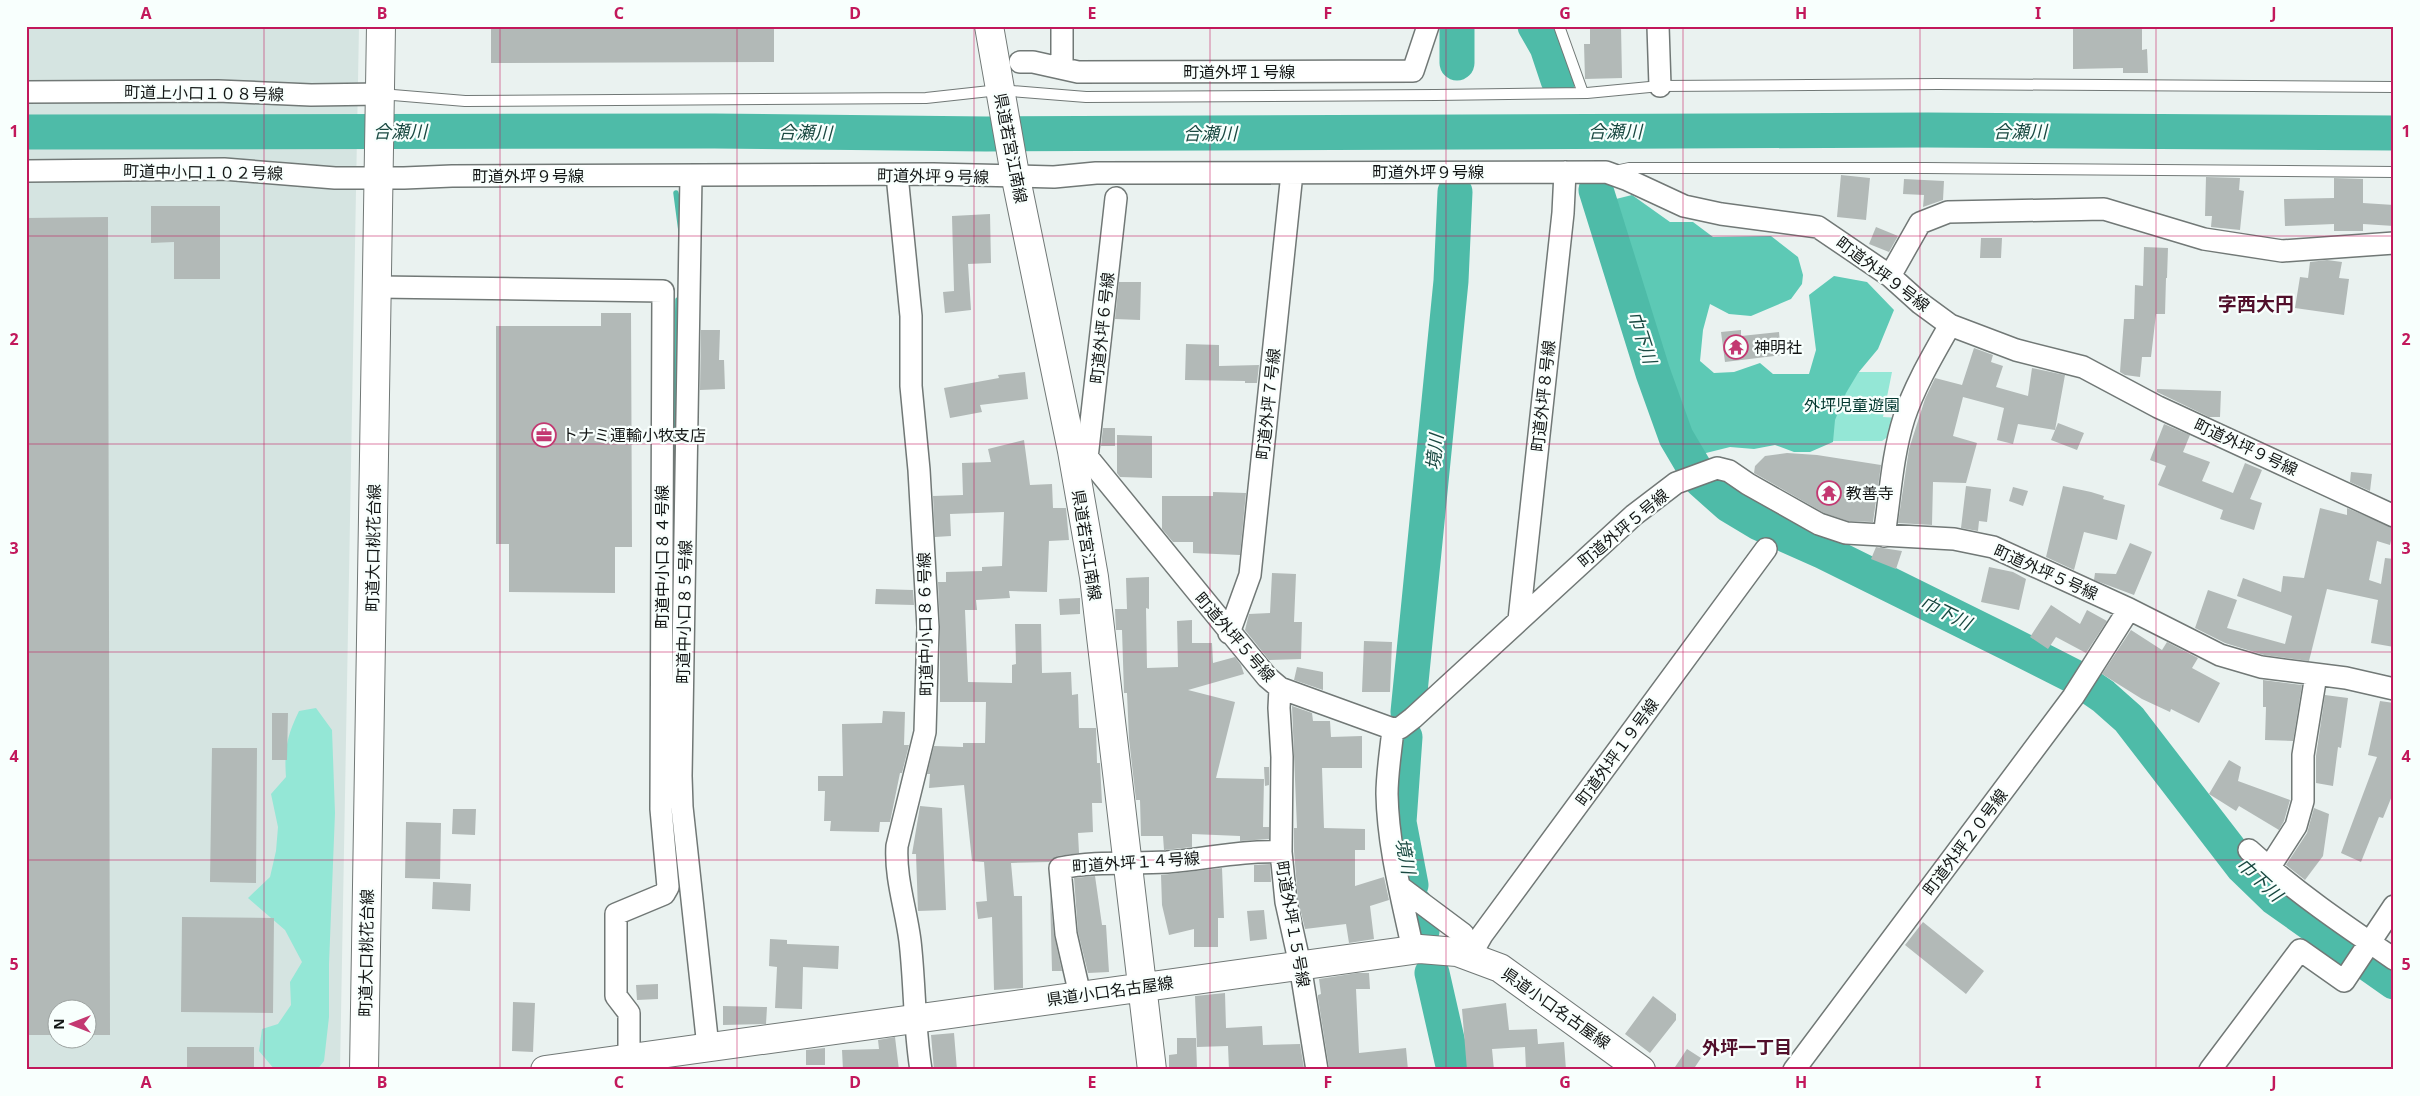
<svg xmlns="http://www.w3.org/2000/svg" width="2420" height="1096" font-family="'Noto Sans','Noto Sans JP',sans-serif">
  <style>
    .built { fill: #d5e4e1; fill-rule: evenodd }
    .green { fill: #94e7d6 }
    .forest { fill: #5dc9b5 }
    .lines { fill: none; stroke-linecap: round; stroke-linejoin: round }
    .stream { stroke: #4ebba8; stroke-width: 5.5 }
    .river { stroke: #4ebba8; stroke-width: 35 }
    .building { fill: #b2b9b7 }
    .lane-casing { stroke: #717876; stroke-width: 12 }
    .street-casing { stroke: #717876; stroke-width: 24 }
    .secondary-casing { stroke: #717876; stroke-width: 30 }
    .lane { stroke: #fff; stroke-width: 10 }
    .street { stroke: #fff; stroke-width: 21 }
    .secondary { stroke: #fff; stroke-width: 28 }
    .grid { fill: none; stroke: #c2185b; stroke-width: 1; stroke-opacity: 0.55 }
    .labels { text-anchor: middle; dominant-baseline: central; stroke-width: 4.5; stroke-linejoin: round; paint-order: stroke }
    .street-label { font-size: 16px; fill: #131615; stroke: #f8fffd }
    .poi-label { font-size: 16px; fill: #131615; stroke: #f8fffd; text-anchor: start }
    .park-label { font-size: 16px; fill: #01362e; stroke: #f8fffd }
    .water-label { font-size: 18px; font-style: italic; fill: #194941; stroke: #f8fffd }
    .neighbourhood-label { font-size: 18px; font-weight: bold; fill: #510f2b; stroke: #f8fffd }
    .quarter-label { font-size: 19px; font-weight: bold; fill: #510f2b; stroke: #f8fffd }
    .neatline { fill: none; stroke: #c2185b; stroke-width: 2 }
    .grid-label { font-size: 16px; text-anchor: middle; font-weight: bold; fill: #c2185b }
  </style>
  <rect width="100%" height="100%" fill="#eaf2f0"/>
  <!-- built -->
  <path class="built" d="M26 26H359L340 1070H26ZM58 1008H88V1038H58Z"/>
  <!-- green -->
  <path class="green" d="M1819 372H1892L1883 417 1900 418 1896 431 1882 441H1818Z
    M316 708 332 730 335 813 329 964V1017L324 1061 317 1070H275L259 1051 262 1029 278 1024 291 1005 290 982 302 962 285 930 248 898 270 877 276 851 278 827 271 794 286 777C284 749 287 736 299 711Z"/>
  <!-- forest -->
  <path class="forest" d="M1632 195 1670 222H1693L1713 237 1771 236 1798 257 1803 275 1802 284 1791 299 1751 316 1729 314 1710 304 1703 330 1700 361 1714 373 1734 372 1760 363 1773 374H1809L1816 350 1809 295 1834 276 1867 282 1894 310 1878 349 1858 373 1846 393 1835 420 1833 442 1810 452H1794L1775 445 1754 449 1730 447 1706 453 1681 455 1664 431 1648 384 1631 347 1623 312 1610 280 1595 222 1616 199Z"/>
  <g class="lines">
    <!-- stream -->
    <path class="stream" d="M676 193 681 231
      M673 541 678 300
      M675 849 680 879 676 889"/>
    <!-- river -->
    <path class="river" d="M1535 26 1547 47 1558 80
      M1457 63V26
      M26 132 714 131 986 134 1927 130 2394 133
      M1596 190 1653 373 1676 437 1702 481 1729 505 1759 523 1824 552 2010 644 2077 678 2103 696 2129 719 2243 867 2275 898 2394 982
      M1408 712 1451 281 1455 192
      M1405 737 1399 822 1411 885
      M1415 904 1422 931
      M1432 973 1454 1070"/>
  </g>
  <!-- building -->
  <path class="building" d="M491 26H774V62L491 63Z
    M1590 26H1621L1622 78 1585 79 1584 44H1590Z
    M2073 26H2142V50L2147 49 2148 73H2123V68L2073 69Z
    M1841 175 1870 178 1866 220 1837 217Z
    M2206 177 2240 178 2239 190 2244 191 2240 230 2211 227 2212 216H2205Z
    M2334 178 2363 179V203L2394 205V226L2363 224V231H2334V224L2285 226 2284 199 2334 198Z
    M1904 179 1944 181 1943 200 1923 207 1924 195 1903 194Z
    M151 206H220V279H174V242L151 243Z
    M990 214 991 263 968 264 971 310 945 313 943 292 954 291 952 216Z
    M108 217 110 1035H88V1008H58V1035H26V218Z
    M1876 227 1898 236 1889 252 1869 244Z
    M1981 238H2002L2001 258H1980Z
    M2144 247 2168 248 2167 278H2166L2165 314H2156L2151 357H2142L2140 377 2125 375 2120 372 2124 319H2134L2135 285 2143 286Z
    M2327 260 2342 262 2339 278 2349 279 2344 315 2295 308 2300 277 2308 278 2310 262Z
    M1119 282H1141L1140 320 1115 319Z
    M601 313H631L632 547H615V593L509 592V544H496V326H601Z
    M701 330H720L719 360H724L725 389 700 390Z
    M1741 330V336L1779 332 1781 355 1725 362 1721 332Z
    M1186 344 1219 345V366L1259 365 1257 383H1245V381L1185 380Z
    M1974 348 1993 355 1991 362 2003 366 1996 387 2028 396 2032 368 2065 375 2055 430 2018 424 2013 444 1997 440 2004 408 1963 397 1953 436 1977 443 1966 483 1933 482 1932 525 1898 523 1909 449 1925 399 1935 378 1962 385Z
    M1025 372 1028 399 980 405 982 412 950 418 944 388 999 378 998 375Z
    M2157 389 2221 391 2220 417H2209L2157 392Z
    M2058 423 2084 433 2077 450 2051 440Z
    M2164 424 2190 435 2183 452 2210 462 2202 481 2233 493 2245 463 2262 470 2250 499 2262 503 2254 530 2220 519 2223 510 2158 485 2166 466 2150 460Z
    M1103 428H1115V446H1101Z
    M1117 435 1152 436V478L1120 477 1117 473Z
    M1024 440 1030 485 1052 484 1053 508H1066L1069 540 1049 541 1047 592 1009 591 1010 598 976 600 977 610H965L968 682 1012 683V665L1016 664 1015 624H1041L1042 673 1071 672 1072 695 1078 694 1079 728H1096L1097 763H1100L1102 803H1092L1093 832 1078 833 1079 853 1058 856 1049 862 1011 863 1014 896H1022L1023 988 994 990 992 917 978 919 976 902 987 901 984 862 972 861 964 785 929 788 930 774H927L934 746 963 747V743H985L986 702H940V626L938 582H946V572L982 571V567L1002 566 1004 512 950 514 951 536 935 537 933 496 963 495 962 463 991 462 988 449Z
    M1787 453 1817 455 1881 465 1873 522 1848 521 1824 513 1754 473 1755 466 1765 456Z
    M2351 472 2372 474 2370 491 2350 482Z
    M1966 486 1991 489 1987 522 1979 521 1978 531 1961 528Z
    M2063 486 2091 492 2104 496 2103 499 2125 505 2117 540 2084 532 2074 570 2046 557Z
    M2013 487 2028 491 2023 506 2009 501Z
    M1213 492 1246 493 1240 555 1193 553V542H1173L1162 529V496H1213Z
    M2320 508 2347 515V508L2394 528 2390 545 2377 541 2369 580 2381 584 2385 558 2394 559V647L2371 643 2378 600 2327 589 2309 661 2264 655 2225 643 2195 628 2208 590 2237 600 2227 628 2285 644 2292 616 2237 596 2243 578 2281 592 2283 576 2304 578Z
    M2130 543 2152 552 2134 595 2094 580 2095 573 2116 574Z
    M1876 547 1902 551 1896 569 1871 559Z
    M1989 567 2013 572 2026 579 2019 610 1981 602Z
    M1272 573 1296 574 1294 622H1302L1301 659 1269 660 1245 630 1249 614 1270 613Z
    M1149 577V609L1146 608 1147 668 1178 667 1177 621 1192 620V643H1212L1213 663 1235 657 1241 665 1244 674 1188 690 1235 702 1216 778 1264 779 1263 827H1269V839L1240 841V836L1192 834V847L1164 850 1163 836H1141L1140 800H1136L1129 739 1127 693H1124L1122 630H1116L1115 609H1127L1126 578Z
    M876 589 913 590 914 605 875 604Z
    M1080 598V614L1060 615 1059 599Z
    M2051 605 2080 624 2087 610 2107 621 2086 653 2056 637 2048 649 2030 637Z
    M2131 630 2162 650 2167 642 2198 658 2192 668 2220 683 2199 723 2171 709 2170 712 2142 699 2102 674Z
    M1364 641 1392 642 1390 692H1362Z
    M1297 667 1323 672V690L1294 680Z
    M2263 680 2302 685 2293 741 2265 740 2266 707H2263Z
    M2325 695 2348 698 2341 748 2338 747 2333 786 2316 783V756Z
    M2380 701 2394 703V791L2383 818 2379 817 2361 862 2341 853 2377 757 2368 755Z
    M1292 706 1312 713 1313 721H1330L1331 737 1362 736V768H1322L1324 828 1365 829V850H1355V886L1384 877 1389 900 1370 906 1374 939 1349 943 1346 924 1305 929 1298 900 1294 851V828H1297Z
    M883 711 905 712 904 745H909L902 773H900L890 822H880L879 832 830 831 831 821H824L825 791H818V776H843L842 724 882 723Z
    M272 713H288L287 760H272Z
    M212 748H257L256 883 210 882Z
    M2229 760 2241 767 2238 781 2290 800 2284 821 2279 830 2239 806 2236 811 2209 794Z
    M1264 767H1269V785L1265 786Z
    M920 806 942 808 946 910 918 911 916 854H912Z
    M2314 808 2329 814 2323 856 2305 880 2286 865 2307 833Z
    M453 809H476L475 835 452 834Z
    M406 822 441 823 440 879 405 878Z
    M1270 864 1271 882H1254V865Z
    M1222 868 1224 918H1218V947H1194V929L1169 935 1162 905 1161 875Z
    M1095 876 1102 925H1106L1109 972 1088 973 1078 932 1074 878Z
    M433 882 471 884 470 911 432 909Z
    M1050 894 1054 935 1062 971H1052Z
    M1264 910 1267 939 1250 941 1247 911Z
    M182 917 274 918 273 1013 181 1012Z
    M1923 922 1984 971 1966 994 1905 945Z
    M770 939 787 940V944L839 946 838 969 803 967 802 1009 775 1008 777 967 769 966Z
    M1357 973H1369L1370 989H1356L1359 1053 1406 1048 1408 1070 1329 1068 1318 998V995L1321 994 1319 979Z
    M658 984V999L637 1000 636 985Z
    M1225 993 1226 1028 1262 1026 1263 1045 1300 1044 1304 1068 1229 1070 1228 1046 1197 1047 1195 996Z
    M1653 996 1676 1014V1020L1650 1053 1625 1034Z
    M513 1002 535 1003 533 1052 512 1051Z
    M1506 1003 1509 1030 1537 1029 1538 1044 1564 1042 1566 1070H1526L1525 1047 1492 1049 1494 1070H1467L1462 1009Z
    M723 1006 767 1007 766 1024 723 1025Z
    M954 1033 957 1070H934L931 1035Z
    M895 1037 899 1070H843L842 1050 879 1049 878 1040Z
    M1177 1038H1196L1197 1070H1169V1055L1177 1054Z
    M187 1047H254V1070H187Z
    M825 1048V1065H806V1050Z
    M1687 1049 1701 1058 1693 1070H1673Z"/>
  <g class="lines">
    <!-- lane casing -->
    <g class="lane-casing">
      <path id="lane" d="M1559 26 1583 93
        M381 94 465 101 926 98 999 90 1086 97 1436 95 1587 93 1660 86 1938 84 2394 87
        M1615 171 1629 168H1926L2394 172"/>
    </g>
    <!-- street casing -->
    <g class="street-casing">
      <path id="street" d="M1062 26V68
        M1658 26 1660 86
        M1020 62H1033L1078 72 1413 71 1428 26
        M26 92 218 91 311 95 381 94
        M26 171 224 169 335 178H404L452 176 933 174 1054 177 1096 173 1606 172 1628 180 1684 206 1721 214 1818 227 1890 276 1920 303 1950 325 2016 350 2083 367 2158 407 2394 516
        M897 175 911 316V386L919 470 928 627 925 732 897 846C895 878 906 909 910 941 915 984 914 1027 921 1070
        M691 176 681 776 682 807 708 1047
        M1890 276 1920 223 1948 212 2104 209 2204 239 2282 251 2394 243
        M378 287 663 291 661 809 668 887 664 894 616 914V996L629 1013V1070
        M1072 451 1084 453 1267 677 1280 688 1393 729 1400 728 1413 718 1634 515 1676 483 1717 468 1729 471 1748 484 1819 524 1846 533 1954 539 1993 547 2129 609 2220 655 2261 667 2346 678 2394 689
        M1087 458 1116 198
        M1884 536C1890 497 1892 456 1904 418 1915 385 1933 355 1950 325
        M1519 620 1563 213 1565 172
        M1229 633 1250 575 1292 173
        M1280 688 1279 708 1282 757 1281 852 1286 902 1300 965 1317 1070
        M1393 729C1391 750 1387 773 1387 794 1388 847 1402 898 1413 950
        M2249 850C2294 891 2344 925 2394 959
        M2269 868 2296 826 2303 801V755L2316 675
        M1400 887 1463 934 1470 956
        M1470 956 1482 935 1766 549
        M1080 995 1066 934 1060 868C1095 861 1131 864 1167 862 1205 859 1243 850 1281 852
        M1794 1070 2073 697 2129 609
        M2210 1070 2300 950 2344 981 2394 906"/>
    </g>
    <!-- secondary casing -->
    <g class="secondary-casing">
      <path id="secondary" d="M989 26 1014 169 1072 451 1094 577 1152 1070
        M364 1070 381 26
        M545 1070 1420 949 1457 952 1500 968 1641 1070"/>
    </g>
    <!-- lane -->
    <use href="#lane" class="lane"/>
    <!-- street -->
    <use href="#street" class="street"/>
    <!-- secondary -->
    <use href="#secondary" class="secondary"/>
  </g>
  <!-- grid -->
  <path class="grid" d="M264 26V1070M500 26V1070M737 26V1070M974 26V1070M1210 26V1070M1446 26V1070M1683 26V1070M1920 26V1070M2156 26V1070M26 236H2394M26 444H2394M26 652H2394M26 860H2394"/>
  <!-- icons -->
  <defs>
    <g id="temple-ring" transform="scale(1.25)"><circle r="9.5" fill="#f8fffd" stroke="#c33871" stroke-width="1.5"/><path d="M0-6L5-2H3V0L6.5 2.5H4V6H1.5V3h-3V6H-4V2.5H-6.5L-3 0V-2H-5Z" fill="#c33871"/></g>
    <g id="office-ring" transform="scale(1.25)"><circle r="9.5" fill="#f8fffd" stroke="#c33871" stroke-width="1.5"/><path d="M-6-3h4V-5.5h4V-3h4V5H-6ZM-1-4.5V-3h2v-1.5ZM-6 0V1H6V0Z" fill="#c33871"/></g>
  </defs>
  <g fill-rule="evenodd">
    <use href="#temple-ring" x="1736" y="347"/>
    <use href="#office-ring" x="544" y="435"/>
    <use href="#temple-ring" x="1829" y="493"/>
  </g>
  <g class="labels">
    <!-- street labels -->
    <g class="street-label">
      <text x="1239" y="72">町道外坪１号線</text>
      <text transform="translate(204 93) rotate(1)">町道上小口１０８号線</text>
      <text transform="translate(1011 148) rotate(79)">県道若宮江南線</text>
      <text transform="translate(203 172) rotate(1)">町道中小口１０２号線</text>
      <text x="1428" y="172">町道外坪９号線</text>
      <text x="528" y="176">町道外坪９号線</text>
      <text transform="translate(933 176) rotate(1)">町道外坪９号線</text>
      <text transform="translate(1883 274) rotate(37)">町道外坪９号線</text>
      <text transform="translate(1102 328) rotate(-84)">町道外坪６号線</text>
      <text transform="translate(1543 396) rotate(-84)">町道外坪８号線</text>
      <text transform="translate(1268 404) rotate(-84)">町道外坪７号線</text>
      <text transform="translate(2246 447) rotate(25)">町道外坪９号線</text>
      <text transform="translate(1623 528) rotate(-40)">町道外坪５号線</text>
      <text transform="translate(1087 545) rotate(81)">県道若宮江南線</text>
      <text transform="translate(373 548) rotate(-89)">町道大口桃花台線</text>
      <text transform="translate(662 557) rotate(-90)">町道中小口８４号線</text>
      <text transform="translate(2046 572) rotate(24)">町道外坪５号線</text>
      <text transform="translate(684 612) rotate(-89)">町道中小口８５号線</text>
      <text transform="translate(925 624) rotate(-91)">町道中小口８６号線</text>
      <text transform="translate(1235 637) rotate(49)">町道外坪５号線</text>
      <text transform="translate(1617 752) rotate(-54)">町道外坪１９号線</text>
      <text transform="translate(1965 842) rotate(-53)">町道外坪２０号線</text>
      <text transform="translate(1136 862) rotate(-4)">町道外坪１４号線</text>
      <text transform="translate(1293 924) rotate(80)">町道外坪１５号線</text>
      <text transform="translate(366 953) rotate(-89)">町道大口桃花台線</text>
      <text transform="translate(1110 991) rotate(-8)">県道小口名古屋線</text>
      <text transform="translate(1556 1008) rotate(35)">県道小口名古屋線</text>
    </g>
    <!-- poi labels -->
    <g class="poi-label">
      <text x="1754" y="347">神明社</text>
      <text x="562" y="435">トナミ運輸小牧支店</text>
      <text x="1846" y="493">教善寺</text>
    </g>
    <!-- park labels -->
    <g class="park-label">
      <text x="1852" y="405">外坪児童遊園</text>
    </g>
    <!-- water labels -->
    <g class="water-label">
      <text x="400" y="131">合瀬川</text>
      <text x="1615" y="131">合瀬川</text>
      <text x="2020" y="131">合瀬川</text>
      <text transform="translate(805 132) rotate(1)">合瀬川</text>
      <text x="1210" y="133">合瀬川</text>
      <text transform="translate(1643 337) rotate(72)">巾下川</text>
      <text transform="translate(1434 452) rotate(-84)">境川</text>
      <text transform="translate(1946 612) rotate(26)">巾下川</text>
      <text transform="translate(1406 856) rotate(79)">境川</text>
      <text transform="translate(2260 879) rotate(43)">巾下川</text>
    </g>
    <!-- neighbourhood labels -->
    <g class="neighbourhood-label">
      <text x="1747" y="1047">外坪一丁目</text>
    </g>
    <!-- quarter labels -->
    <g class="quarter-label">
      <text x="2256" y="304">字西大円</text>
    </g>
  </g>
  <!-- border -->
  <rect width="2420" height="1096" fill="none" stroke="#f8fffd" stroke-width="55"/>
  <!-- north arrow -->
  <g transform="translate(72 1024) rotate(270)"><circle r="24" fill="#f8fffd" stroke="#9ca2a0"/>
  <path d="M0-4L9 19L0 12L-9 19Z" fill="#c33871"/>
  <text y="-8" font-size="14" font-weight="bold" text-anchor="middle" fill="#131615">N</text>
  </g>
  <rect x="28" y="28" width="2364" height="1040" class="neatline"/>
  <g class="grid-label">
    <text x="146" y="19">A</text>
    <text x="382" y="19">B</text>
    <text x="619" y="19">C</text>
    <text x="855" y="19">D</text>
    <text x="1092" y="19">E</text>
    <text x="1328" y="19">F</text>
    <text x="1565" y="19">G</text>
    <text x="1801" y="19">H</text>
    <text x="2038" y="19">I</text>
    <text x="2274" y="19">J</text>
    <text x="14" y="137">1</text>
    <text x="2406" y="137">1</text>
    <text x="14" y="345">2</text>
    <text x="2406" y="345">2</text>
    <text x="14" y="554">3</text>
    <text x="2406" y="554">3</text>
    <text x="14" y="762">4</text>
    <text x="2406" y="762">4</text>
    <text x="14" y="970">5</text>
    <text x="2406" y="970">5</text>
    <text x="146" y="1088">A</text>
    <text x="382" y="1088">B</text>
    <text x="619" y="1088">C</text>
    <text x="855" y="1088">D</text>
    <text x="1092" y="1088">E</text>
    <text x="1328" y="1088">F</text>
    <text x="1565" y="1088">G</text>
    <text x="1801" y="1088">H</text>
    <text x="2038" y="1088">I</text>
    <text x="2274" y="1088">J</text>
  </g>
</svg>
